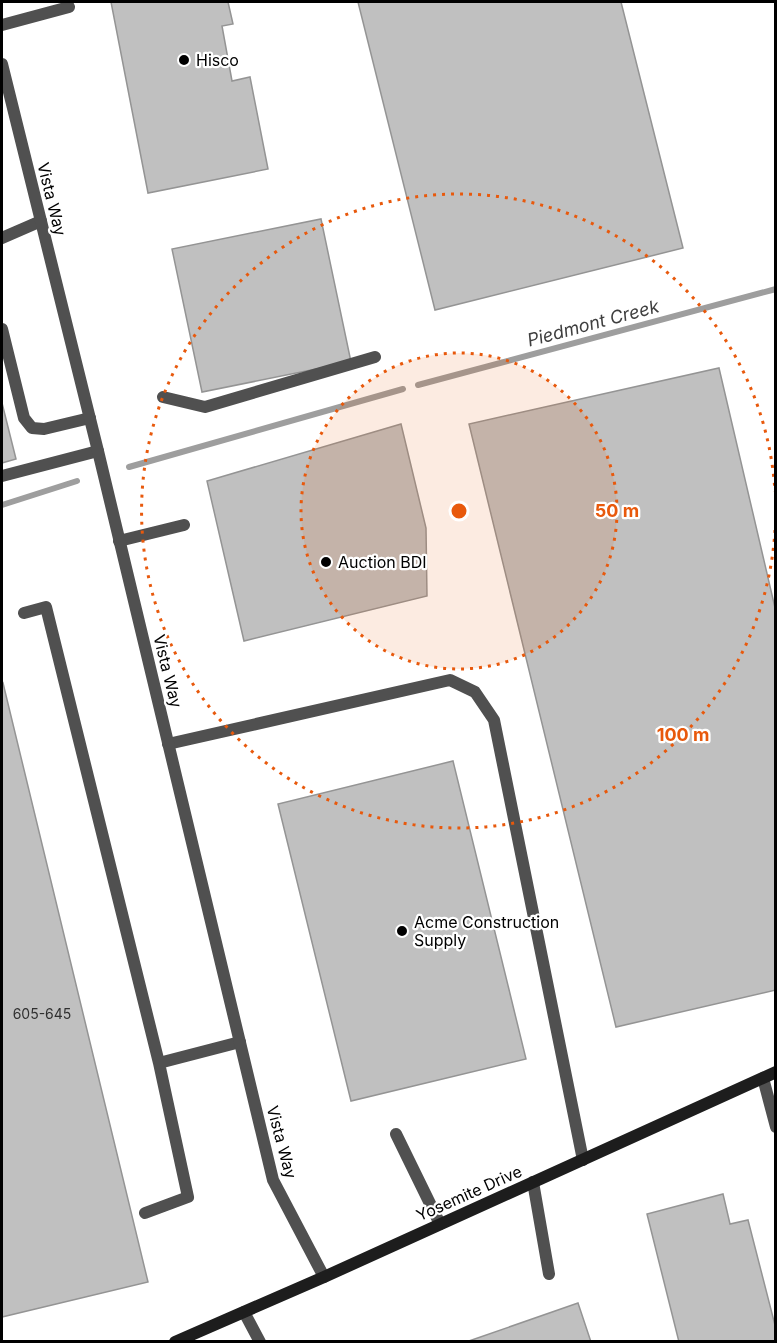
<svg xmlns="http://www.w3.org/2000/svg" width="777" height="1343" font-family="Inter,sans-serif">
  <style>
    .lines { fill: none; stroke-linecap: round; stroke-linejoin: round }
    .stream { stroke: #9e9e9e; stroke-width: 6 }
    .building { fill: #c0c0c0; stroke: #949494; stroke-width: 1.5 }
    .service { stroke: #505050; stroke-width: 12 }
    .minor { stroke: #505050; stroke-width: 12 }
    .secondary { stroke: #1d1d1d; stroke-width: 12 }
    .ring { fill: none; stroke: #e8590c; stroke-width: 3; stroke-dasharray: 3 6 }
    .poi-dot { fill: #000; stroke: #fff; stroke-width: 2 }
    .labels { text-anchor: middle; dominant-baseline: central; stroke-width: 4.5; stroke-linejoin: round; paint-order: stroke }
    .number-label { font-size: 14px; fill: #303030 }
    .poi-label { font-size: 16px; fill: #000; stroke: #fff; text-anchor: start }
    .street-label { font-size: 16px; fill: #000; stroke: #fff }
    .water-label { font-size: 18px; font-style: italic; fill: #3f3f3f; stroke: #fff }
    .centre { fill: #e8590c; stroke: #fff; stroke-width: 3 }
    .ring-label { font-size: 18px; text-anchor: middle; font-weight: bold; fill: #e8590c; stroke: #fff; stroke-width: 4.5; stroke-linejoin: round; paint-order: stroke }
  </style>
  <rect width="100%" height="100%" fill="#fff"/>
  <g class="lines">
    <!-- stream -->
    <path class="stream" d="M418 385 776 289
      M129 467 403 389
      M2 505 77 481"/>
  </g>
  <!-- building -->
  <path class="building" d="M111 2H228L233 24 222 26 232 81 250 77 268 169 148 193Z
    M358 2H621L683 248 435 310Z
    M321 219 351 362 202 392 172 249Z
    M719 368 776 612V990L616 1027 469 424Z
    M2 403 16 459 2 463Z
    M401 424 426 528 427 596 244 641 207 481Z
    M3 683 148 1282 2 1317V684Z
    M453 761 526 1059 351 1101 278 804Z
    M723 1194 730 1224 748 1220 776 1329V1342H679L647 1214Z
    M578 1303 591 1342H466Z"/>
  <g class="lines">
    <!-- service -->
    <path class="service" d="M2 25 69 7
      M2 238 41 221
      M2 329 24 418 32 428 44 429 90 418
      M163 397 205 407 375 357
      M2 476 98 451
      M119 541 184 525
      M24 613 46 607 159 1063 188 1197 145 1213
      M168 744 450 680 475 692 494 720 583 1160
      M159 1063 240 1042
      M763 1078 776 1127
      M396 1134 440 1224
      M533 1182 549 1274
      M244 1312 260 1342"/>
    <!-- minor -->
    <path class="minor" d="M2 64 98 451 273 1180 324 1277"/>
    <!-- secondary -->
    <path class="secondary" d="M175 1342 324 1277 776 1072"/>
  </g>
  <!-- distance rings -->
  <circle cx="459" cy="511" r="158" fill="#e8590c" fill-opacity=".12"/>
  <g class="ring">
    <circle cx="459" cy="511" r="158"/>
    <path d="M775 530A317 317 0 1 1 775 492"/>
  </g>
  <!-- markers -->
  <g class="poi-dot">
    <circle cx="184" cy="60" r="6"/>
    <circle cx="326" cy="562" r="6"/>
    <circle cx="402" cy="931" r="6"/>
  </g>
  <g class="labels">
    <!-- number labels -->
    <g class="number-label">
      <text x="42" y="1013">605-645</text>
    </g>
    <!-- poi labels -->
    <g class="poi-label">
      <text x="196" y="60">Hisco</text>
      <text x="338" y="562">Auction BDI</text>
      <text x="414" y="922">Acme Construction<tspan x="414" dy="18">Supply</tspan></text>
    </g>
    <!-- street labels -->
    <g class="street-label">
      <text transform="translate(52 199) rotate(76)">Vista Way</text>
      <text transform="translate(168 671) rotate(76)">Vista Way</text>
      <text transform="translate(282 1142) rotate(75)">Vista Way</text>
      <text transform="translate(469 1193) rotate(-24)">Yosemite Drive</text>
    </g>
    <!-- water labels -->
    <g class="water-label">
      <text transform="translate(593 323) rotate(-15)">Piedmont Creek</text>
    </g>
  </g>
  <circle cx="459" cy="511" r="9" class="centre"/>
  <g class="ring-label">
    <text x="617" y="517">50 m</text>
    <text x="683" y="741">100 m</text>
  </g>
  <!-- border -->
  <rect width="777" height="1343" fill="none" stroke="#000000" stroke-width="6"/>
</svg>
